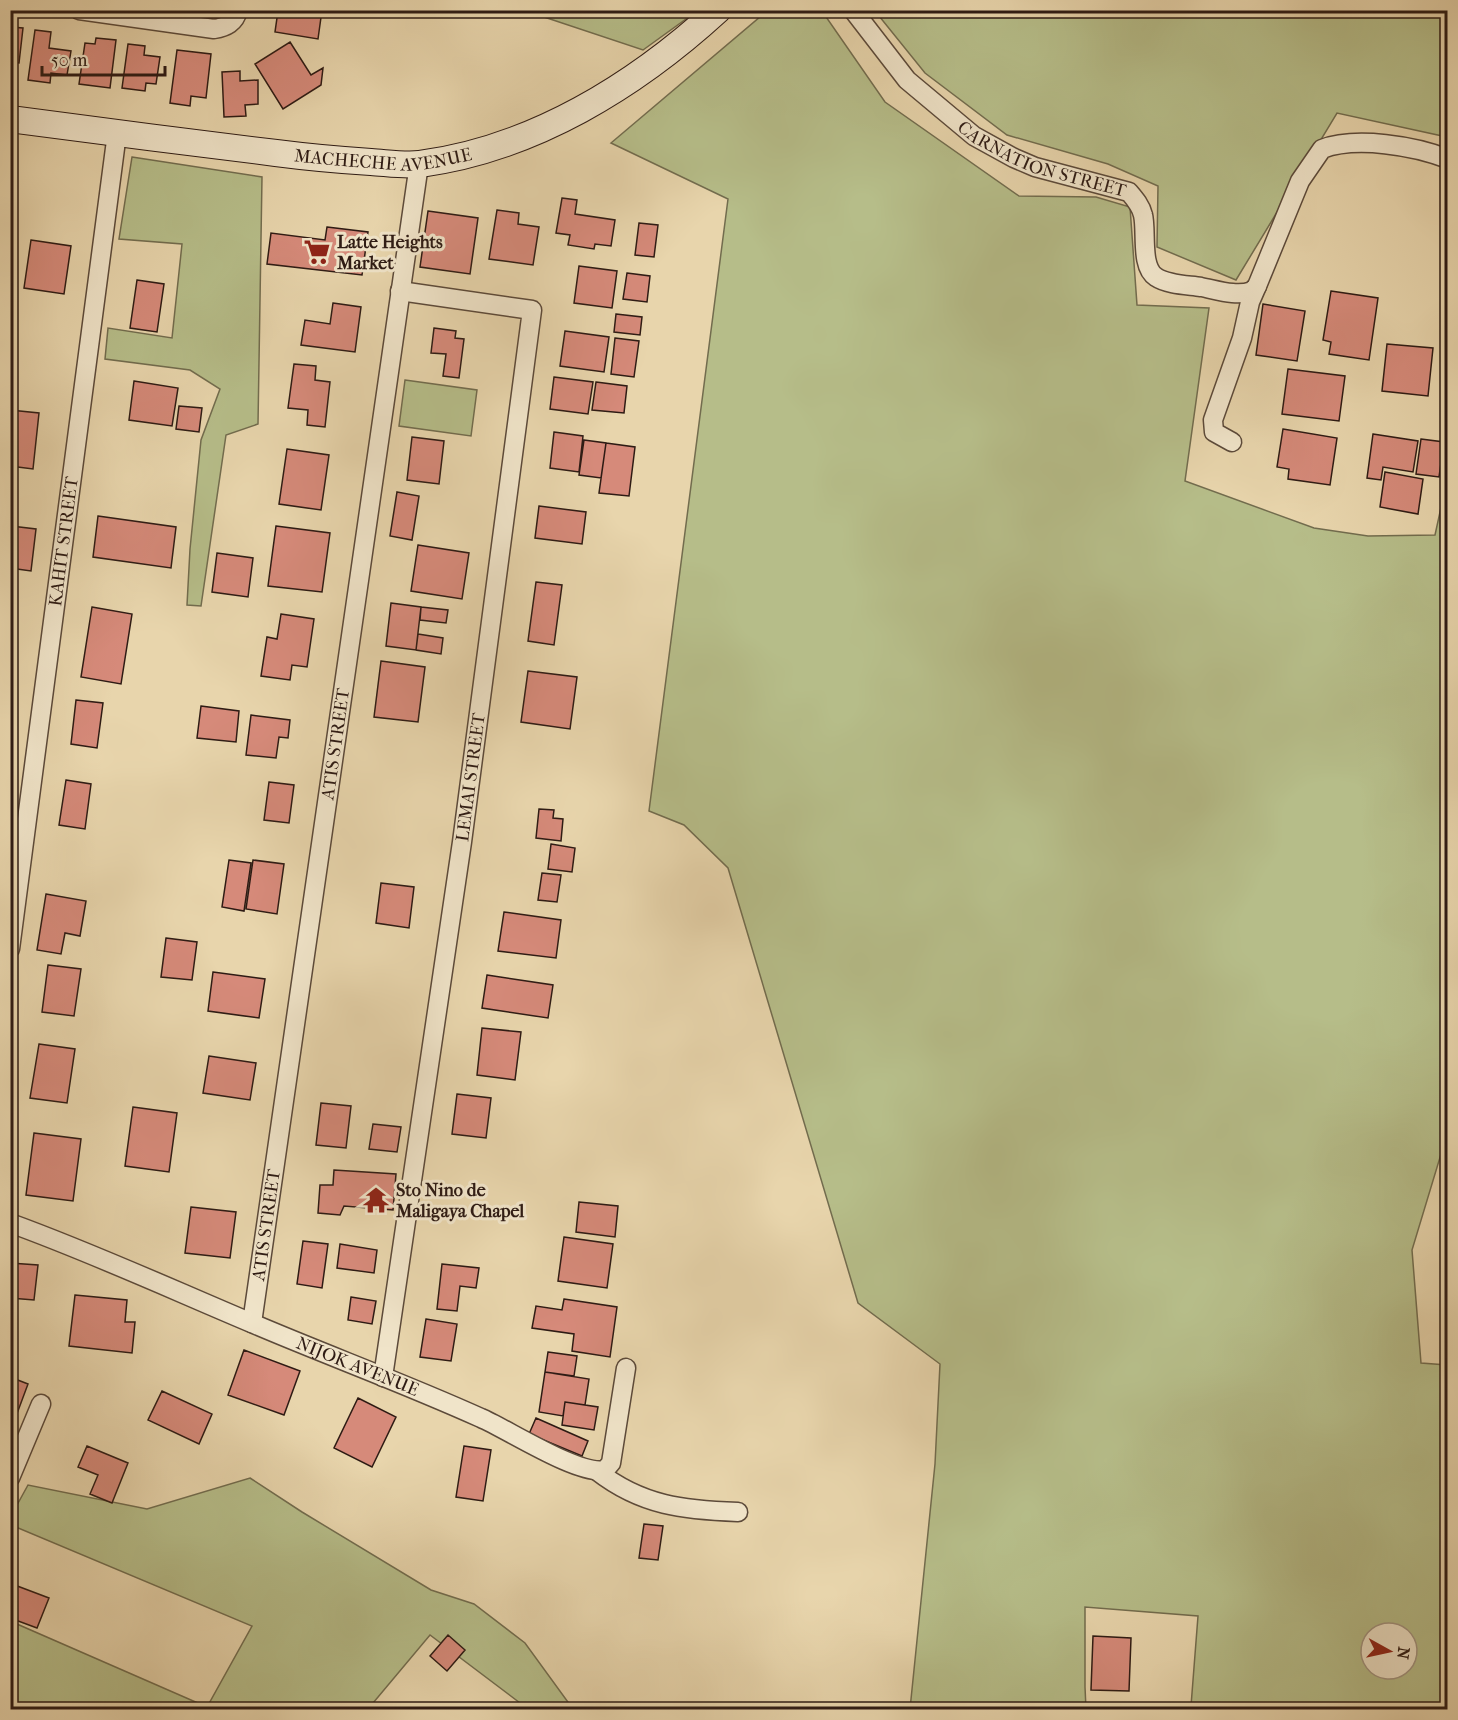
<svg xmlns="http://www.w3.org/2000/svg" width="1458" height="1720" font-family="'IM FELL French Canon',serif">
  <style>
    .green { fill: #b6bd89; stroke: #726c4e; stroke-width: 1.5; fill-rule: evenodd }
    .building { fill: #d68a7a; stroke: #2e1b14; stroke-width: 1.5 }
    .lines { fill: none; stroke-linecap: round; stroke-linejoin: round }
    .minor-casing { stroke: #5c4a3a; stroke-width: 21 }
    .secondary-casing { stroke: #2e1b14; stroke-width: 28 }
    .minor { stroke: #f0e4c9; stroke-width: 18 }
    .secondary { stroke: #f0e4c9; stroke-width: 26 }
    .labels { text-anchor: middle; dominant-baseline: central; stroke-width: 6; stroke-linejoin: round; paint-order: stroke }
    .street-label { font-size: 18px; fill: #2e1b14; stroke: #f0e4c9 }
    .poi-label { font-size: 18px; font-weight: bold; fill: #2e1b14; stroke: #f0e4c9; text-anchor: start }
  </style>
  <rect width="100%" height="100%" fill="#e8d5ac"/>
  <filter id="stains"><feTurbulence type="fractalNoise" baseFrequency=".00333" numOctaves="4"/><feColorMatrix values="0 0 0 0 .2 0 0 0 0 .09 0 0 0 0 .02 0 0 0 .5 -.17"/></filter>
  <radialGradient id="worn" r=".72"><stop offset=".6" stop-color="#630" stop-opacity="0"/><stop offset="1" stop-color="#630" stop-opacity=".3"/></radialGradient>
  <!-- green -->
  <path class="green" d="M526 11H697L643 50Z
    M767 11H822L885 102 1019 196 1096 197 1130 207 1137 305 1209 308 1185 481 1314 528 1368 536 1435 535 1447 480 1448 1131 1412 1250 1421 1363 1447 1365V1709L1259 1710 1191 1706 1198 1616 1085 1607V1687L1086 1709H910L935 1464 940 1364 858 1303 728 868 684 825 649 811 728 199 611 143ZM1371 1633H1407V1669H1371Z
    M875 11H1447V137L1337 113 1236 280 1157 247 1158 186 1108 164 1007 135 925 73Z
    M132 157 262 177 258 424 226 435 201 606 187 605 190 549 201 440 220 389 190 370 105 359 108 328 172 338 182 244 119 239Z
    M405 380 477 390 471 436 399 426Z
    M250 1478 302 1512 431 1590 474 1604 525 1643 573 1709H528L430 1635 368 1709H11L10 1621 207 1707 252 1626 11 1525V1516L28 1485 147 1509Z"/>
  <!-- building -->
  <path class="building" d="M287 10H322L318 39 275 32 278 11Z
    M10 27 23 28 19 63 10 62Z
    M35 30 51 32 49 48 71 51 67 75 51 73 50 83 28 80Z
    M96 38 116 40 110 88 79 84 85 43 95 44Z
    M290 42 311 75 323 68 321 85 283 109 255 64Z
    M128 44 145 46 144 55 160 57 156 84 146 83 145 91 122 88Z
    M177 50 211 54 206 98 191 96 190 106 170 103Z
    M240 71V81L258 80V104L245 105 246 116 224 117 222 72Z
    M562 198 577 200 575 214 615 220 611 246 595 244 594 249 568 245 570 235 556 233Z
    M497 210 519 213 518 224 539 227 533 265 489 259Z
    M428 211 478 218 470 274 420 267Z
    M639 223 658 225 654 257 635 255Z
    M327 227 368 232 362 275 267 264 271 233 325 240Z
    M31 240 71 246 64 294 24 288Z
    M579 266 617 271 612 308 574 303Z
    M627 273 650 276 647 302 623 299Z
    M137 280 164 284 157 332 130 328Z
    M1331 291 1378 298 1369 360 1329 354 1331 342 1323 340Z
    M333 303 361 307 355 352 301 345 305 320 330 324Z
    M1263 304 1305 311 1297 361 1256 355Z
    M616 314 642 317 640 335 614 332Z
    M434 328 456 331 455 338 464 339 459 378 443 376 446 354 431 353Z
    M565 331 609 337 604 372 560 366Z
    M615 338 639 341 634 377 611 374Z
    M1387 344 1433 348 1428 396 1382 391Z
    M294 364 316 366 315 380 330 382 325 427 307 425 308 410 288 408Z
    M1288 369 1345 376 1339 421 1282 414Z
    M554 377 593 382 588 414 550 409Z
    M134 381 178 388 172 426 129 420Z
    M596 382 627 386 624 413 592 410Z
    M179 406 202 408 199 432 176 429Z
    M10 410 39 413 33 469 10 466Z
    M1283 429 1337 438 1330 485 1288 479 1289 469 1277 467Z
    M554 432 583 436 579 472 550 468Z
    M1373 434 1418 441 1413 472 1383 467 1381 480 1367 478Z
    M412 437 444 441 439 484 407 480Z
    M1421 439 1444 442 1439 477 1416 474Z
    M584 440 606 443 601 478 579 475Z
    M606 443 635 447 629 496 599 493Z
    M287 449 329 455 321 510 279 504Z
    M1385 472 1423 479 1418 514 1380 507Z
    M397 492 419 496 412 540 390 536Z
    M539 506 586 512 582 544 535 538Z
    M98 516 176 527 171 568 93 557Z
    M11 526 36 529 31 571 10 568Z
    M276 526 330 533 322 592 268 586Z
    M418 545 469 553 462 599 411 591Z
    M217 553 253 558 248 597 212 592Z
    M536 582 562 585 554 645 528 641Z
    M391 603 421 607 416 650 386 646Z
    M92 607 132 614 121 684 81 677Z
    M421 607 448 610 446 623 420 620Z
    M281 614 314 619 307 667 292 665 290 680 261 676 267 637 277 639Z
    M418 634 443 638 441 654 416 650Z
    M381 661 425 667 418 722 374 717Z
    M528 671 577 677 570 729 521 722Z
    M76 700 103 703 97 748 71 744Z
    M201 706 239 711 236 742 197 738Z
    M251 715 290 720 288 738 279 737 276 758 246 755Z
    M66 780 91 784 85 829 59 825Z
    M269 782 294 785 289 823 264 820Z
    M539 809 554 810 553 818 563 819 561 841 536 838Z
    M551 844 575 848 572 872 548 869Z
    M229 860 251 863 244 911 222 907Z
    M253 860 284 864 277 914 246 909Z
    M542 873 561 875 557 902 538 900Z
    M381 883 414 887 409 928 376 923Z
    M46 894 86 901 80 936 65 933 61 954 37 950Z
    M504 912 561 920 556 958 498 951Z
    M166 938 197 942 192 980 161 977Z
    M48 965 81 969 74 1016 42 1012Z
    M213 972 265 979 259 1018 208 1011Z
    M487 975 553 985 548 1018 482 1008Z
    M482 1028 521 1032 515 1080 477 1075Z
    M39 1044 75 1049 67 1103 30 1098Z
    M209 1056 256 1063 250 1100 203 1093Z
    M457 1094 491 1098 486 1138 452 1134Z
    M321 1103 351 1106 346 1148 316 1145Z
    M133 1107 177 1113 169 1172 125 1166Z
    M373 1124 401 1127 397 1152 369 1149Z
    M34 1133 81 1139 73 1201 26 1195Z
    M334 1170 396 1174 393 1210 344 1206 340 1215 318 1213 320 1185H333Z
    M579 1202 618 1206 615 1237 576 1232Z
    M191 1207 236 1212 230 1258 185 1253Z
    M564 1237 613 1244 607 1288 558 1281Z
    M303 1241 328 1244 322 1288 297 1284Z
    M340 1244 377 1250 374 1273 337 1268Z
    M10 1263 38 1265 34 1300 10 1298Z
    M442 1264 479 1268 476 1288 460 1286 457 1311 437 1309Z
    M75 1295 127 1300 125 1322H135L132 1353 69 1346Z
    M351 1297 376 1301 372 1324 348 1320Z
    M564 1299 617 1307 610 1357 572 1351 574 1334 532 1328 536 1306 562 1310Z
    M426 1319 457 1324 451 1361 420 1357Z
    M244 1350 300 1371 284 1415 228 1395Z
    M548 1352 577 1356 574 1376 545 1372Z
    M545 1372 589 1379 585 1405 565 1402 563 1416 539 1412Z
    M10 1377 28 1384 12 1427H10Z
    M162 1391 212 1414 199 1444 148 1420Z
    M358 1398 396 1417 372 1467 334 1448Z
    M565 1402 598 1407 594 1430 562 1425Z
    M536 1418 588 1441 582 1456 529 1434Z
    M87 1446 128 1463 112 1503 90 1494 98 1475 78 1467Z
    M464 1446 491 1450 483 1501 456 1497Z
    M644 1524 663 1526 658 1560 639 1558Z
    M12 1584 49 1598 37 1628 10 1618V1589Z
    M448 1635 465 1650 447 1671 430 1656Z
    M1093 1636 1131 1638 1129 1691 1091 1690Z"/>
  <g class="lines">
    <!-- minor casing -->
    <g class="minor-casing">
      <g id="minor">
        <path d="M79 10 214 29C226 27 235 23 238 10"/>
        <path id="s1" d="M853 10 907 80 974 136 1014 158 1035 167 1129 192C1135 199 1141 206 1143 215 1147 231 1140 267 1156 277 1168 285 1188 285 1201 287 1217 290 1237 297 1252 291L1257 286 1300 181 1322 149C1356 136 1415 146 1448 159"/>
        <path d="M1232 442 1214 432 1213 420 1242 338 1250 302 1257 286"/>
        <path id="s2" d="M10 949 117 133"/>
        <path id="s3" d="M10 1223C93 1253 173 1290 254 1324 329 1356 406 1384 481 1418 507 1429 579 1476 605 1470L611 1463 626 1368"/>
        <path id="s4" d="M252 1323 419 164"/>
        <path id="s5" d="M383 1377 462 842 532 310 400 291"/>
        <path d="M597 1471C642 1506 684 1510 738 1512"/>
        <path d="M10 1478 41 1404"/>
      </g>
    </g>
    <!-- secondary casing -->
    <g class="secondary-casing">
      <g id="secondary">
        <path id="s6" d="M10 119C99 131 187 142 276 153 307 157 339 160 371 162 387 163 405 166 420 164 533 149 635 86 718 10"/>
      </g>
    </g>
    <!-- minor -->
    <use href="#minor" class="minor"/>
    <!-- secondary -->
    <use href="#secondary" class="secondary"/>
  </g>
  <!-- icons -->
  <defs>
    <g id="supermarket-bare" transform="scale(2.07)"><path d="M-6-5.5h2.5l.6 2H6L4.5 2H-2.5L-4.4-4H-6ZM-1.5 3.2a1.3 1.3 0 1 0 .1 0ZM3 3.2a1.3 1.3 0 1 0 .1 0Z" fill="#8f2418" stroke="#f0e4c9" stroke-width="2.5" paint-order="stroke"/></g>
    <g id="temple-bare" transform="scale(2.07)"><path d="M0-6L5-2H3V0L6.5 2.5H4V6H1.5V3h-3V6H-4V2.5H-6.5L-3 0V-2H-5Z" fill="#8f2418" stroke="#f0e4c9" stroke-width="2.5" paint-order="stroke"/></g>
  </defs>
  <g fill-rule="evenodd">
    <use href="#supermarket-bare" x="317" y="252"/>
    <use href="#temple-bare" x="376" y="1200"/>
  </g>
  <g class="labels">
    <!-- street labels -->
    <g class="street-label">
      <text stroke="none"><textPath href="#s6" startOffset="376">MACHECHE AVENUE</textPath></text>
      <text stroke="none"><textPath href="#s1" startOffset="248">CARNATION STREET</textPath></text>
      <text stroke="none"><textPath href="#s2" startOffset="411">KAHIT STREET</textPath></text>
      <text stroke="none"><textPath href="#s4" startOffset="585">ATIS STREET</textPath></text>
      <text stroke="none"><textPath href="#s5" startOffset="606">LEMAI STREET</textPath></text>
      <text stroke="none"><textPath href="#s4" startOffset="99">ATIS STREET</textPath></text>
      <text stroke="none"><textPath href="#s3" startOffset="376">NIJOK AVENUE</textPath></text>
    </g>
    <!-- poi labels -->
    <g class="poi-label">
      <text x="337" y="242">Latte Heights<tspan x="337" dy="21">Market</tspan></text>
      <text x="396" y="1190">Sto Nino de<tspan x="396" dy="21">Maligaya Chapel</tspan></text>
    </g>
  </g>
  <!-- margin -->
  <rect width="1458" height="1720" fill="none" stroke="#e8d5ac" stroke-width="36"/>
  <rect x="12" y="12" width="1434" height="1696" fill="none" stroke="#2e1b14" stroke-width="3"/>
  <rect x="18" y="18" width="1422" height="1684" fill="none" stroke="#2e1b14" stroke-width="1.5"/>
  <!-- north arrow -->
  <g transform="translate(1389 1651) rotate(98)"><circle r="28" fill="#f0e4c9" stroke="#a29481" stroke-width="1.5"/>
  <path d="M0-4.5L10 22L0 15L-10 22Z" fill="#8f2418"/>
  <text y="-9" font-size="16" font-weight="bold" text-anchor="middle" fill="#2e1b14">N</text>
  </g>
  <!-- scale -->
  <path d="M42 66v9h123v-9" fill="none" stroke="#2e1b14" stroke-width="3"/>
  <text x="51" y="66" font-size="18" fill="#2e1b14" stroke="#f0e4c9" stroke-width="4.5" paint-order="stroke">50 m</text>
  <rect width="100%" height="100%" filter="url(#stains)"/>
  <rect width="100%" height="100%" fill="url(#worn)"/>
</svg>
